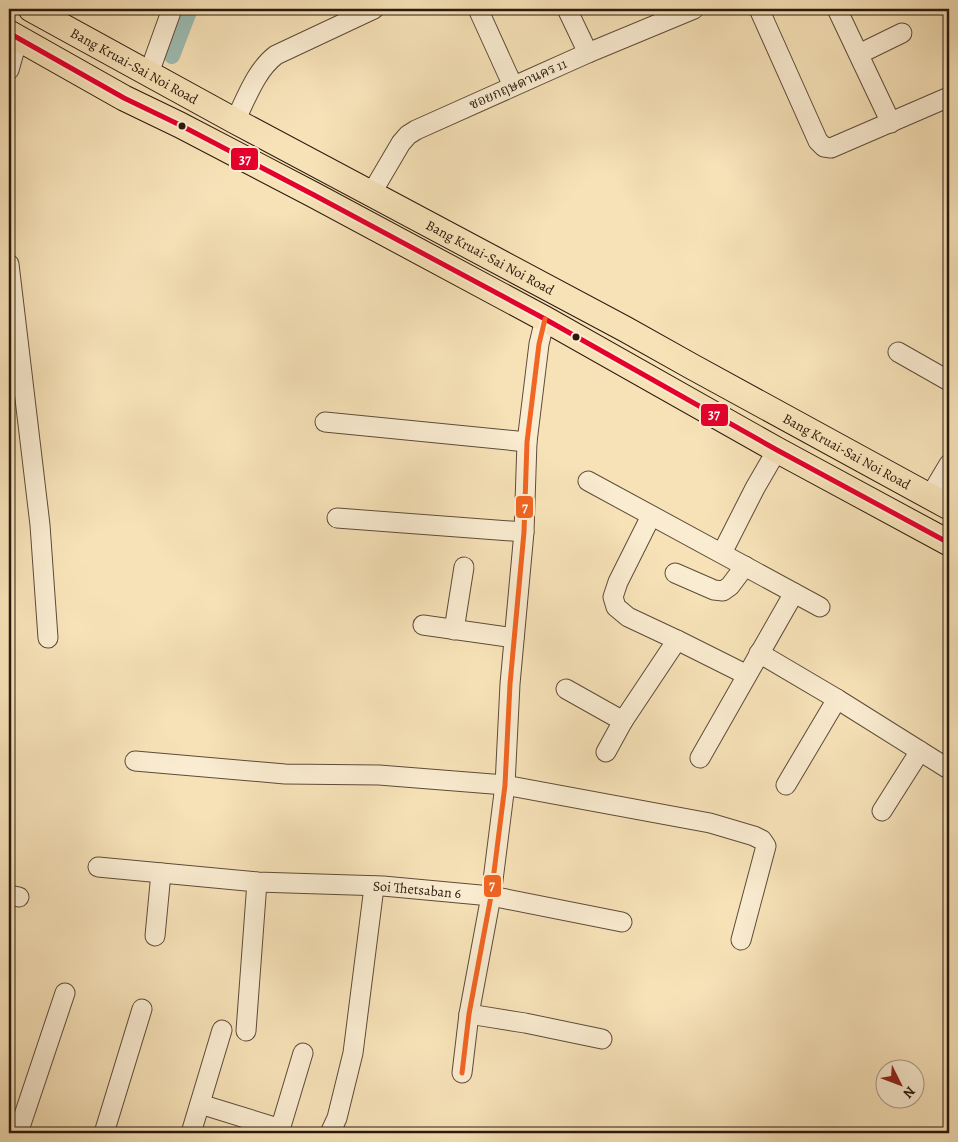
<svg xmlns="http://www.w3.org/2000/svg" width="958" height="1142" font-family="Alegreya,'Noto Serif Thai',serif">
  <style>
    .lines { fill: none; stroke-linecap: round; stroke-linejoin: round }
    .canal { stroke: #9dbdb3; stroke-width: 16 }
    .minor-casing { stroke: #5e4b38; stroke-width: 21 }
    .major-casing { stroke: #2b190d; stroke-width: 27 }
    .minor { stroke: #faecd1; stroke-width: 19 }
    .major { stroke: #f7e2b8; stroke-width: 25 }
    .bus-1-casing { stroke: #faecd1; stroke-width: 9 }
    .bus-2-casing { stroke: #faecd1; stroke-width: 9 }
    .bus-1 { stroke: #e4002b; stroke-width: 5 }
    .bus-2 { stroke: #f26522; stroke-width: 5 }
    .bus-dot { fill: #2b190d; stroke: #faecd1; stroke-width: 2 }
    .labels { text-anchor: middle; dominant-baseline: central; stroke-width: 4; stroke-linejoin: round; paint-order: stroke }
    .street-label { font-size: 14px; fill: #2b190d; stroke: #faecd1 }
    .line-badge { stroke: #faecd1; stroke-width: 2 }
    .badge-label { font-size: 14px; text-anchor: middle; font-weight: bold; fill: #fff }
  </style>
  <rect width="100%" height="100%" fill="#f7e2b8"/>
  <filter id="stains"><feTurbulence type="fractalNoise" baseFrequency=".004" numOctaves="4"/><feColorMatrix values="0 0 0 0 .2 0 0 0 0 .09 0 0 0 0 .02 0 0 0 .5 -.17"/></filter>
  <radialGradient id="worn" r=".72"><stop offset=".6" stop-color="#630" stop-opacity="0"/><stop offset="1" stop-color="#630" stop-opacity=".3"/></radialGradient>
  <g class="lines">
    <!-- canal -->
    <path class="canal" d="M172 56 190 9"/>
    <!-- minor casing -->
    <g class="minor-casing">
      <g id="minor">
        <path d="M478 9 513 86"/>
        <path d="M567 9 588 53"/>
        <path d="M759 9 818 141 824 147 831 148 949 97"/>
        <path d="M837 9 891 123"/>
        <path d="M859 54 902 33"/>
        <path d="M9 70 18 38"/>
        <path d="M149 73 172 9"/>
        <path d="M235 121C246 99 256 70 276 55L374 9"/>
        <path d="M371 194 401 143 408 135 416 130 588 53 694 9"/>
        <path d="M9 264 40 525 48 638"/>
        <path d="M898 352 949 381"/>
        <path d="M325 422 527 442"/>
        <path d="M588 481 820 607"/>
        <path d="M930 496 949 464"/>
        <path d="M651 516 618 582 613 597 616 607 628 617 677 640 747 675"/>
        <path d="M337 518 524 532"/>
        <path d="M722 553 755 488 777 450"/>
        <path d="M675 573 714 590 723 591 730 586 745 566"/>
        <path d="M423 625 514 638"/>
        <path d="M454 630 464 567"/>
        <path d="M759 653 837 699 947 768"/>
        <path d="M566 689 623 721"/>
        <path d="M606 752 623 721 677 640"/>
        <path d="M700 758 794 593"/>
        <path d="M135 761 285 774 379 775 505 785 710 823 754 836 762 840 766 846 741 940"/>
        <path d="M786 785 837 699"/>
        <path d="M882 811 920 751"/>
        <path id="s1" d="M98 867 257 882 383 886 491 896 622 922"/>
        <path d="M9 895 19 897"/>
        <path d="M155 936 161 873"/>
        <path d="M469 1014 525 1023 602 1039"/>
        <path d="M246 1031 257 882"/>
        <path d="M462 1073 469 1014 491 896 505 785 510 684 524 532 527 442 539 344 545 319"/>
        <path d="M200 1104 281 1129"/>
        <path d="M18 1133 65 993"/>
        <path d="M104 1133 142 1009"/>
        <path d="M191 1133 222 1030"/>
        <path d="M279 1133 303 1053"/>
        <path d="M330 1133 337 1118 353 1053 373 895 375 886"/>
      </g>
    </g>
    <!-- major casing -->
    <g class="major-casing">
      <g id="major">
        <path id="s2" d="M31 9 235 121 625 329 691 366 949 507"/>
        <path d="M9 33 124 98 180 125 314 195 545 319 777 450 949 543"/>
      </g>
    </g>
    <!-- minor -->
    <use href="#minor" class="minor"/>
    <!-- major -->
    <use href="#major" class="major"/>
    <!-- bus-1 casing -->
    <g class="bus-1-casing">
      <path id="bus-1" d="M9 33 124 98 180 125 314 195 545 319 777 450 949 543"/>
    </g>
    <!-- bus-2 casing -->
    <g class="bus-2-casing">
      <path id="bus-2" d="M462 1073 469 1014 491 896 505 785 510 684 524 532 527 442 539 344 545 319"/>
    </g>
    <!-- bus-1 -->
    <use href="#bus-1" class="bus-1"/>
    <!-- bus-2 -->
    <use href="#bus-2" class="bus-2"/>
  </g>
  <!-- markers -->
  <g class="bus-dot">
    <circle cx="182" cy="126" r="4.5"/>
    <circle cx="576" cy="337" r="4.5"/>
  </g>
  <g class="labels">
    <!-- street labels -->
    <g class="street-label">
      <text stroke="none"><textPath href="#s2" startOffset="118">Bang Kruai-Sai Noi Road</textPath></text>
      <text transform="translate(518 84) rotate(-24)">ซอยกฤษดานคร 11</text>
      <text stroke="none"><textPath href="#s2" startOffset="522">Bang Kruai-Sai Noi Road</textPath></text>
      <text stroke="none"><textPath href="#s2" startOffset="928">Bang Kruai-Sai Noi Road</textPath></text>
      <text stroke="none"><textPath href="#s1" startOffset="320">Soi Thetsaban 6</textPath></text>
    </g>
  </g>
  <g class="line-badge">
    <rect x="230" y="147" width="29" height="24" rx="5" fill="#e4002b"/>
    <rect x="700" y="403" width="29" height="24" rx="5" fill="#e4002b"/>
    <rect x="515" y="495" width="19" height="24" rx="5" fill="#f26522"/>
    <rect x="483" y="874" width="19" height="24" rx="5" fill="#f26522"/>
  </g>
  <g class="badge-label">
    <text x="245" y="164">37</text>
    <text x="714" y="419">37</text>
    <text x="525" y="512">7</text>
    <text x="492" y="890">7</text>
  </g>
  <!-- margin -->
  <rect width="958" height="1142" fill="none" stroke="#f7e2b8" stroke-width="30"/>
  <rect x="10" y="10" width="938" height="1122" fill="none" stroke="#2b190d" stroke-width="2.5"/>
  <rect x="15" y="15" width="928" height="1112" fill="none" stroke="#2b190d"/>
  <!-- north arrow -->
  <g transform="translate(900 1084) rotate(132)"><circle r="24" fill="#faecd1" stroke="#a79883"/>
  <path d="M0-4L9 19L0 12L-9 19Z" fill="#8f2418"/>
  <text y="-8" font-size="14" font-weight="bold" text-anchor="middle" fill="#2b190d">N</text>
  </g>
  <rect width="100%" height="100%" filter="url(#stains)"/>
  <rect width="100%" height="100%" fill="url(#worn)"/>
</svg>
